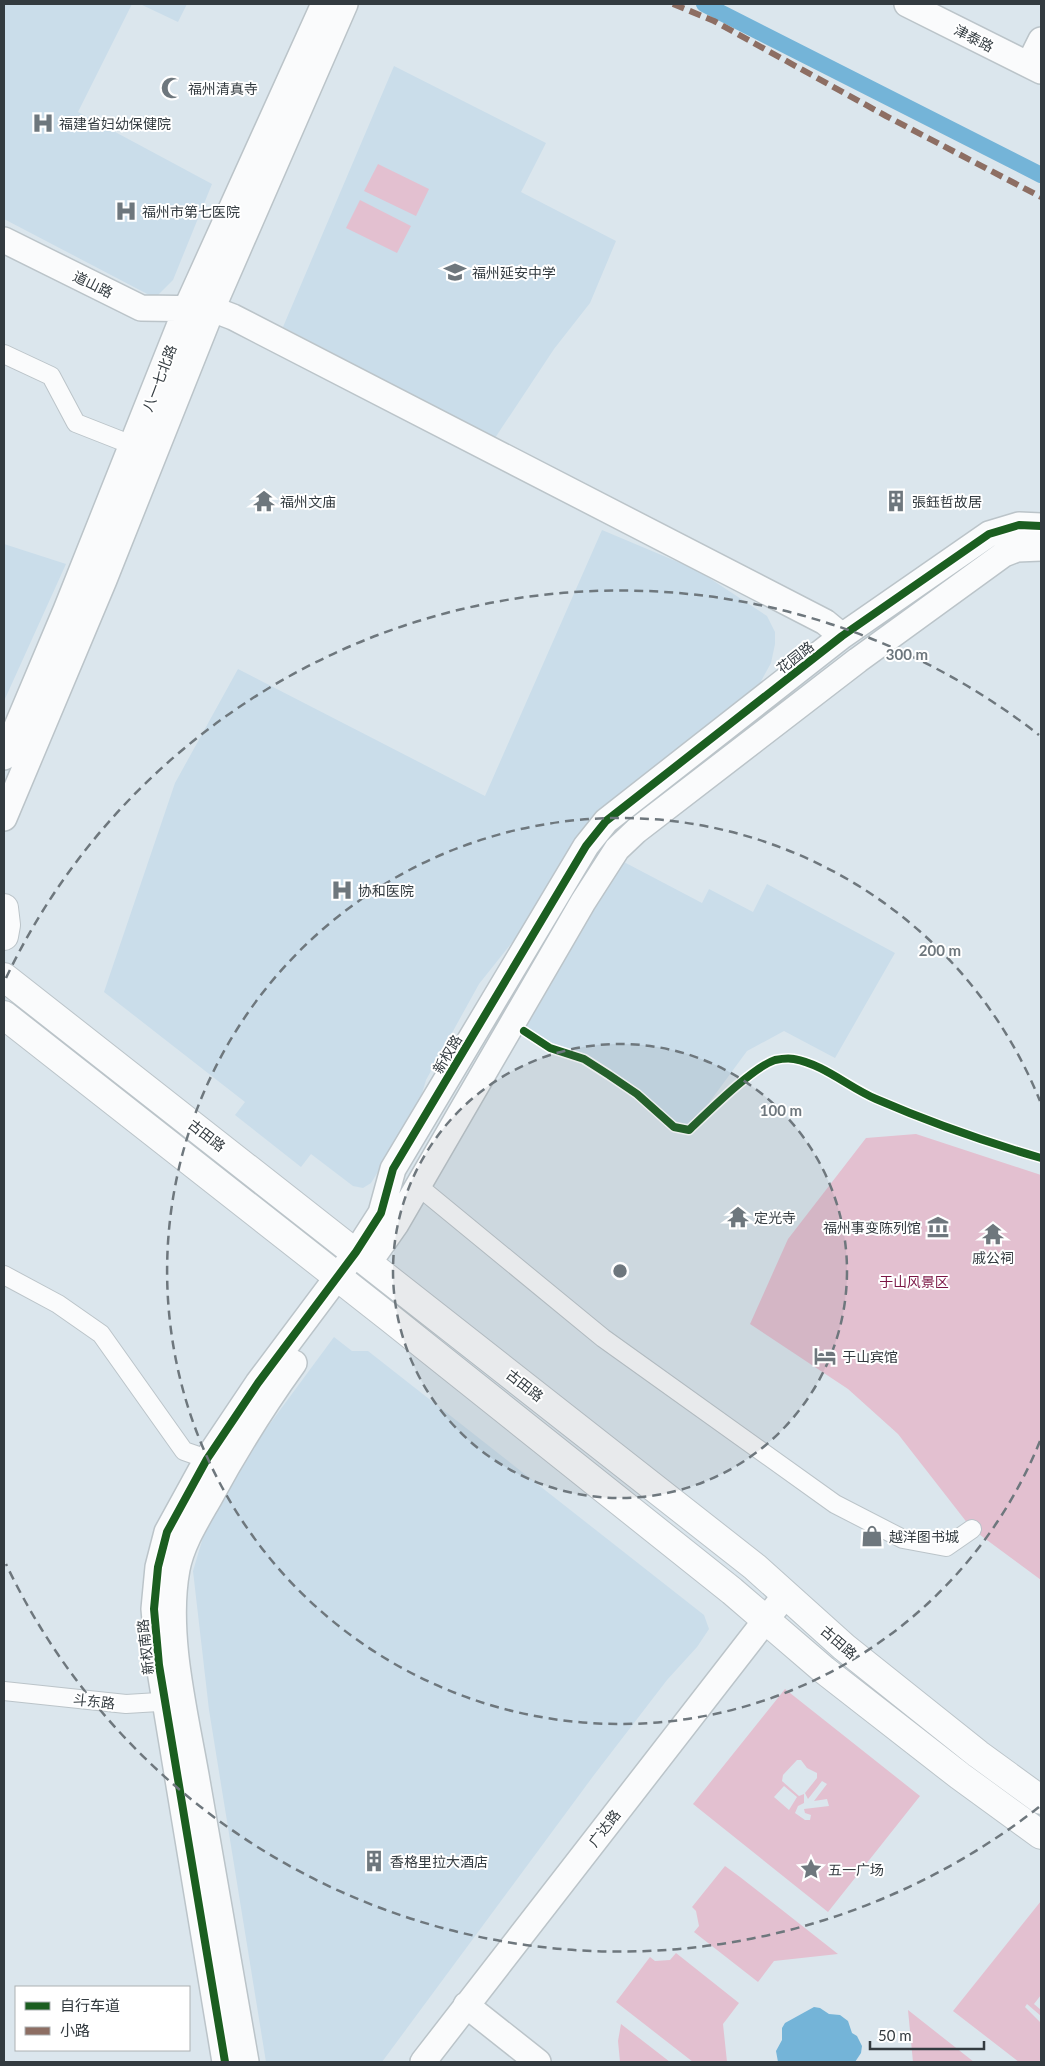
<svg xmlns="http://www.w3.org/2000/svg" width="1045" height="2066" font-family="Lato,'Noto Sans SC',sans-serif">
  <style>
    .built { fill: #caddea }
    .green { fill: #e3c0d0; fill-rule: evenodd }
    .water { fill: #74b4d8 }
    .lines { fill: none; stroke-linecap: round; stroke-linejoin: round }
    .canal { stroke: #74b4d8; stroke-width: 16 }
    .street-casing { stroke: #bbc4c9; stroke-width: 20 }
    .secondary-casing { stroke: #bbc4c9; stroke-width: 28 }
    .primary-casing { stroke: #bbc4c9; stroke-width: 30 }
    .street { stroke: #fafbfc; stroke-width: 18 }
    .secondary { stroke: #fafbfc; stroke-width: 25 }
    .primary { stroke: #fafbfc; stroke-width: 28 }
    .quiet { stroke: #8d6e63; stroke-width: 6; stroke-dasharray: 12 6; stroke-linecap: butt }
    .cycleway-casing { stroke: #fff; stroke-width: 11 }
    .cycleway { stroke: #1b5e20; stroke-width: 8 }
    .ring { fill: none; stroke: #6e777d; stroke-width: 2.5; stroke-dasharray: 9 6 }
    .labels { text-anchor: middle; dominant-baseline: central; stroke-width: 4; stroke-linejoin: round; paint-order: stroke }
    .street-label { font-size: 14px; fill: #333b40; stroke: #fff }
    .poi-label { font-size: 14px; fill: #333b40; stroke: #fff; text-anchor: start }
    .park-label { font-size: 14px; fill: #7a1544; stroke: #fff }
    .centre { fill: #6e777d; stroke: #fff; stroke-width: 2.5 }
    .ring-label { font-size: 15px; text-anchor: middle; font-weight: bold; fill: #6e777d; stroke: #fff; stroke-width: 4; stroke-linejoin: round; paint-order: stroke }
  </style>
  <rect width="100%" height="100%" fill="#dbe6ed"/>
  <!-- built -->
  <path class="built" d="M4 4H132L78 112 212 184 173 280 155 298 4 219Z
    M140 4H187L178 22Z
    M394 66 546 143 521 192 616 241 590 303 554 349 495 438 283 327Z
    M602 530 697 570 767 616 775 632V644L771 663 760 683 598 812 566 854 525 926 479 984 426 1080 418 1107 371 1183 363 1188 353 1186 311 1154 301 1167 235 1115 245 1102 104 992 175 783 238 669 485 796Z
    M4 544 66 564 4 701Z
    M622 861 702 903 709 889 753 912 767 884 895 953 835 1058 784 1031 747 1051 689 1130 674 1127 637 1094 609 1075 584 1059 550 1048 524 1031Z
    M334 1337 352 1351H368L704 1615 709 1629 697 1647 667 1680 594 1775 382 2062H266L209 1710 193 1571 204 1534 216 1504 232 1475Z"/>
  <!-- green -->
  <path class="green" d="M378 164 429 189 416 216 364 191Z
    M360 200 411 226 397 253 346 228Z
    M916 1134 1041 1175V1580L972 1529 898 1434 848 1389 750 1324 788 1239 866 1138Z
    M785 1689 920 1796 828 1912 693 1804ZM797 1760H801L807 1768 817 1773V1778L805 1793 808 1799 822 1781 827 1784 814 1801 827 1799 829 1806 804 1809 805 1813 811 1815 810 1820H805L795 1813 798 1806 804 1803V1794L799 1796 782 1781 783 1775ZM784 1786 797 1797 789 1810 774 1797Z
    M725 1866 740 1877 838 1954 774 1961 758 1982 694 1932 699 1926 696 1911 692 1907Z
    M1041 1901V1995L1034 2004 1041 2010V2016L1027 2004 1025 2007 1041 2023V2062H1019L953 2011Z
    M676 1953 739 2003 723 2024 727 2062H693L616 2002 650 1957 655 1961 670 1960Z
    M908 2010 974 2062H913Z
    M621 2024 670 2062H620L618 2041Z"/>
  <!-- water -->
  <path class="water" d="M814 2007 820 2008 829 2014 840 2015 848 2021 852 2033 857 2036 862 2046 861 2053 855 2062H778L776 2051 782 2040V2028L785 2023Z"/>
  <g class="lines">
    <!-- canal -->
    <path class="canal" d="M704 4 1041 175"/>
    <!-- street casing -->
    <g class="street-casing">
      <path id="street" d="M4 354 51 376 76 423 132 445
        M418 1186 603 1338 835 1504 903 1539 946 1547 972 1529
        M4 1275 58 1304 101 1334 184 1451 207 1459
        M4 1691 126 1704 175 1701"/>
    </g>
    <!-- secondary casing -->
    <g class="secondary-casing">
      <path id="secondary" d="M907 4 1041 71
        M1029 64 1041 40
        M4 240 141 308 212 309 233 317 825 622 842 636
        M4 757 66 610 186 309 324 4
        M4 818 104 580 212 309 345 4
        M370 1261 396 1224 583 902 617 849 636 831 858 660 1004 554 1017 549 1041 548
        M466 2005 538 2062
        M225 2062 159 1665 154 1609 158 1567 167 1532 207 1459 258 1383 356 1252 381 1213 393 1169 586 846 606 821 842 636 989 534 1019 525 1041 526
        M246 2062C230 1967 213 1871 196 1775 185 1712 165 1633 177 1569 182 1543 197 1520 210 1497 235 1451 263 1406 294 1363
        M423 2062 786 1594"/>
    </g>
    <!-- primary casing -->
    <g class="primary-casing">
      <path id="primary" d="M4 908 6 925 4 936
        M4 977 755 1567 844 1647 978 1754 1041 1800
        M4 1015 391 1319 732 1591 824 1670 960 1776 1041 1835"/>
    </g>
    <!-- street -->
    <use href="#street" class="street"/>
    <!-- secondary -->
    <use href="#secondary" class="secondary"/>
    <!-- primary -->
    <use href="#primary" class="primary"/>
    <!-- quiet -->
    <path class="quiet" d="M673 4 714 21 886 116 1041 197"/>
    <!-- cycleway casing -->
    <g class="cycleway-casing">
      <path id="cycleway" d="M524 1031 550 1048 584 1059 609 1075 637 1094 674 1127 689 1130C708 1112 753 1067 775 1060 780 1059 789 1058 794 1059 823 1064 850 1088 876 1099 929 1122 986 1142 1041 1158
        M225 2062 159 1665 154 1609 158 1567 167 1532 207 1459 258 1383 356 1252 381 1213 393 1169 586 846 606 821 842 636 989 534 1019 525 1041 526"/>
    </g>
    <!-- cycleway -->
    <use href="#cycleway" class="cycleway"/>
  </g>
  <!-- distance rings -->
  <circle cx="620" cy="1271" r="227" fill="#6e777d" fill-opacity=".12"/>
  <g class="ring">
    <circle cx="620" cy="1271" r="227"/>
    <path d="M1040 1441A453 453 0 1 1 1040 1101"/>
    <path d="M1039 1807A680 680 0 0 1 6 1564M6 978A680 680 0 0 1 1039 735"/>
  </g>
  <!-- icons -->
  <defs>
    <g id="mosque-bare" transform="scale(1.725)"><path d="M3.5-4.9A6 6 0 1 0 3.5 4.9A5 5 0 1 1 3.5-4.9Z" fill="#6e777d" stroke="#fff" stroke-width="2.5" paint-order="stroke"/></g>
    <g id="hospital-bare" transform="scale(1.725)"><path d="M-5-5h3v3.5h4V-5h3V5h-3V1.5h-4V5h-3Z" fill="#6e777d" stroke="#fff" stroke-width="2.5" paint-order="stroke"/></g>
    <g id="school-bare" transform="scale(1.725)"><path d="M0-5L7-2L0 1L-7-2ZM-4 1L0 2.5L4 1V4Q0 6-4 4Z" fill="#6e777d" stroke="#fff" stroke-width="2.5" paint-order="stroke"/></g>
    <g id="temple-bare" transform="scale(1.725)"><path d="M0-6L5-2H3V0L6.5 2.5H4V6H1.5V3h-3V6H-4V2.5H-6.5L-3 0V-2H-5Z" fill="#6e777d" stroke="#fff" stroke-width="2.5" paint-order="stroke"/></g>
    <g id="building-bare" transform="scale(1.725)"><path d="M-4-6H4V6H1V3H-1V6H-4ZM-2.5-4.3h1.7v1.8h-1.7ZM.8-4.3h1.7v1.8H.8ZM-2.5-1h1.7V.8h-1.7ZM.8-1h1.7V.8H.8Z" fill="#6e777d" stroke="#fff" stroke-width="2.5" paint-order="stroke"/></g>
    <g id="museum-bare" transform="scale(1.725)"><path d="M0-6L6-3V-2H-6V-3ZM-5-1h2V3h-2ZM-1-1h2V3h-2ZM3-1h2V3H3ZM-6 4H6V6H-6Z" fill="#6e777d" stroke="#fff" stroke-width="2.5" paint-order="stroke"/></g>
    <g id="hotel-bare" transform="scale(1.725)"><path d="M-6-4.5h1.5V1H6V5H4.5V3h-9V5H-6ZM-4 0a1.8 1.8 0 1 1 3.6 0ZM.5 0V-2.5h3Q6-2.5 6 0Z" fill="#6e777d" stroke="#fff" stroke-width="2.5" paint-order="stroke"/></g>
    <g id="shop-bare" transform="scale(1.725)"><path d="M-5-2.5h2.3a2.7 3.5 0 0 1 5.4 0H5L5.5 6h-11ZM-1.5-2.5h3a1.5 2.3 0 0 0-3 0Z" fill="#6e777d" stroke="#fff" stroke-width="2.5" paint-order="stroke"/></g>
    <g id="sight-bare" transform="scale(1.725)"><path d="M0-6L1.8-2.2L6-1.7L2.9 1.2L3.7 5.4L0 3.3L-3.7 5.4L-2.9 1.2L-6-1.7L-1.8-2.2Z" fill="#6e777d" stroke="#fff" stroke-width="2.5" paint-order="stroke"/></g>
  </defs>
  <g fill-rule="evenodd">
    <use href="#mosque-bare" x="172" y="88"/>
    <use href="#hospital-bare" x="43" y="123"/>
    <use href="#hospital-bare" x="126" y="211"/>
    <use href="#school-bare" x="455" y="272"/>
    <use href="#temple-bare" x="264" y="501"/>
    <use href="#building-bare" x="896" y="501"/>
    <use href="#hospital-bare" x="342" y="890"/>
    <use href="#temple-bare" x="738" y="1217"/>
    <use href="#museum-bare" x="938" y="1227"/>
    <use href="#temple-bare" x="993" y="1234"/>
    <use href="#hotel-bare" x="825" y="1356"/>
    <use href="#shop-bare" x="872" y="1536"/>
    <use href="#building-bare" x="374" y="1861"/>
    <use href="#sight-bare" x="811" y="1869"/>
  </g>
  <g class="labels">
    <!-- street labels -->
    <g class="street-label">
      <text transform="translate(974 38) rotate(27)">津泰路</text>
      <text transform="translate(93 284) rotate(26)">道山路</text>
      <text transform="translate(159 378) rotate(-69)">八一七北路</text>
      <text transform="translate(795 657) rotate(-38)">花园路</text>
      <text transform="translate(447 1054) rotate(-59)">新权路</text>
      <text transform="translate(207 1135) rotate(38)">古田路</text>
      <text transform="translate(525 1385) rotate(38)">古田路</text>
      <text transform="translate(839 1642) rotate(41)">古田路</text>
      <text transform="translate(145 1647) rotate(-96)">新权南路</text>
      <text transform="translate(94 1701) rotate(6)">斗东路</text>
      <text transform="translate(604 1828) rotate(-52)">广达路</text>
    </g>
    <!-- poi labels -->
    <g class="poi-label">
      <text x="188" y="88">福州清真寺</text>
      <text x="59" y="123">福建省妇幼保健院</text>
      <text x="142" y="211">福州市第七医院</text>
      <text x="472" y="272">福州延安中学</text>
      <text x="280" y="501">福州文庙</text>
      <text x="912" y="501">張鈺哲故居</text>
      <text x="358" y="890">协和医院</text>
      <text x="754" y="1217">定光寺</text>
      <text x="921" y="1227" text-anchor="end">福州事变陈列馆</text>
      <text x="993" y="1257" text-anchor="middle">戚公祠</text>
      <text x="842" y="1356">于山宾馆</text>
      <text x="889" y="1536">越洋图书城</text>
      <text x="390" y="1861">香格里拉大酒店</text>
      <text x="828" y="1869">五一广场</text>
    </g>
    <!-- park labels -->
    <g class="park-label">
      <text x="914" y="1281">于山风景区</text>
    </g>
  </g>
  <circle cx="620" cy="1271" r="8" class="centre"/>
  <g class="ring-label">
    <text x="907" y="660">300 m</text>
    <text x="940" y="956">200 m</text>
    <text x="781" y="1116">100 m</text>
  </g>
  <!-- border -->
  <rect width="1045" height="2066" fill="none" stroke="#333b40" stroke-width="10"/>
  <!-- legend -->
  <rect x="15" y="1986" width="175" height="65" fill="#ffffff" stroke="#adb1b3"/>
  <rect x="25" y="2002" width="25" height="8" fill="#1b5e20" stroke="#adb1b3"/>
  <text x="60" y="2011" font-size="15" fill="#333b40">自行车道</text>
  <rect x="25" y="2027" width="25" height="8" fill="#8d6e63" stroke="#adb1b3"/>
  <text x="60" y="2036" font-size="15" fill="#333b40">小路</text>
  <!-- scale -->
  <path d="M870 2041v8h114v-8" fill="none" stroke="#333b40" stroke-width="2.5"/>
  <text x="878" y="2041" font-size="15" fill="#333b40" stroke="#ffffff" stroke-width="4" paint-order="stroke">50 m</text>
</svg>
